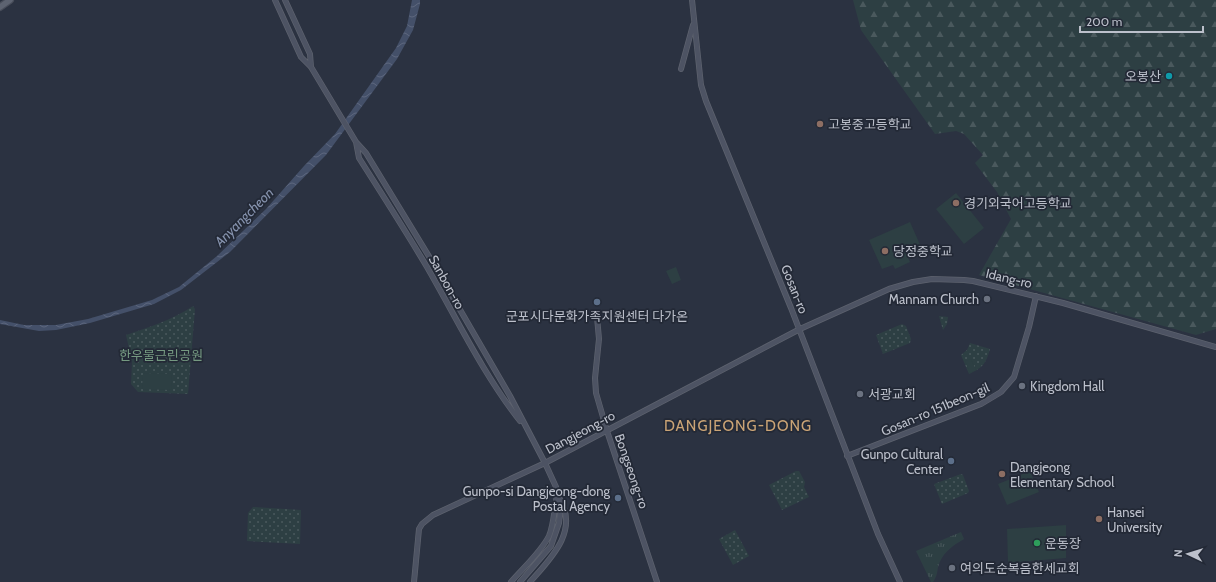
<svg xmlns="http://www.w3.org/2000/svg" width="1216" height="582" font-family="Cabin,'Noto Sans KR',sans-serif">
  <style>
    .grass { fill: url(#grass-tufts) }
    .forest { fill: url(#forest-firs) }
    .park { fill: url(#park-dots) }
    .pitch { fill: #2d3f43 }
    .water { fill: url(#water-waves) }
    .lines { fill: none; stroke-linecap: round; stroke-linejoin: round }
    .secondary-casing { stroke: #5d626e; stroke-width: 6 }
    .primary-casing { stroke: #484d5a; stroke-width: 8 }
    .secondary { stroke: #4d5363; stroke-width: 4.5 }
    .primary { stroke: #5d6371; stroke-width: 5.5 }
    .culture-dot { fill: #0f9aa8; stroke: #232936; stroke-width: 1.5 }
    .education-dot { fill: #8d6e63; stroke: #232936; stroke-width: 1.5 }
    .worship-dot { fill: #6b7280; stroke: #232936; stroke-width: 1.5 }
    .service-dot { fill: #5c6f8a; stroke: #232936; stroke-width: 1.5 }
    .leisure-dot { fill: #2e9e5b; stroke: #232936; stroke-width: 1.5 }
    .labels { text-anchor: middle; dominant-baseline: central; stroke-width: 3.5; stroke-linejoin: round; paint-order: stroke }
    .poi-label { font-size: 13px; fill: #bcc0cb; stroke: #232936; text-anchor: start }
    .street-label { font-size: 13px; fill: #bcc0cb; stroke: #232936 }
    .park-label { font-size: 13px; fill: #759981; stroke: #232936 }
    .water-label { font-size: 14px; font-style: italic; fill: #8693ae; stroke: #232936 }
    .quarter-label { font-size: 15px; letter-spacing: 1px; fill: #cba476; stroke: #232936 }
  </style>
  <defs>
    <pattern id="grass-tufts" width="24" height="20" patternUnits="userSpaceOnUse"><rect width="24" height="20" fill="#2d3f43"/><path d="M3 7l-1-3M5 7V3M7 7l1-3M15 17l-1-3M17 17v-4M19 17l1-3" fill="none" stroke="#4a595d"/></pattern>
    <pattern id="forest-firs" width="22" height="20" patternUnits="userSpaceOnUse"><rect width="22" height="20" fill="#2d3f43"/><path d="M5 1l3.5 6h-7zM16 11l3.5 6h-7z" fill="#4a595d"/></pattern>
    <pattern id="park-dots" width="8" height="8" patternUnits="userSpaceOnUse"><rect width="8" height="8" fill="#2d3f43"/><path d="M2 2h.1M6 6h.1" fill="none" stroke="#4a595d" stroke-width="1.8" stroke-linecap="round"/></pattern>
    <pattern id="water-waves" width="16" height="10" patternUnits="userSpaceOnUse"><rect width="16" height="10" fill="#445069"/><path d="M0 5q4-4 8 0t8 0" fill="none" stroke="#5d677d"/></pattern>
  </defs>
  <rect width="100%" height="100%" fill="#2b3241"/>
  <!-- grass -->
  <path class="grass" d="M961 532 964 539C952 546 942 553 938 567 937 573 937 576 933 582H931L916 551Z"/>
  <!-- forest -->
  <path class="forest" d="M853 0H1216V329L1196 335 979 275 1011 219 997 192 975 163 983 155 964 134 956 131 935 134 861 30Z"/>
  <!-- park -->
  <path class="park" d="M193 306 195 309 188 394 138 392 131 384 132 362 126 335C150 327 172 320 193 306Z
    M939 316 948 317 947 324 943 330Z
    M902 324 906 326 911 339 910 343 883 354 876 335Z
    M970 343 990 349C986 364 982 368 969 374L961 355 967 350Z
    M796 471H799L805 482 804 487 809 497 782 510 769 485Z
    M961 474 963 475 969 491 968 493 942 504 934 484Z
    M253 507 301 510 300 544 247 541 248 513Z
    M735 530 749 556 733 565 719 539Z"/>
  <!-- pitch -->
  <path class="pitch" d="M956 193 984 228 964 244 936 209Z
    M910 222 921 247 906 253 910 262 895 269 893 265 882 269 869 240Z
    M676 267 681 280 672 284 666 271Z
    M971 359 976 370 970 373 965 361Z
    M143 373 172 374 171 390 142 389Z
    M1030 471 1039 492 1007 505 998 484Z
    M1066 525V558L1008 563 1007 529Z"/>
  <!-- water -->
  <path class="water" d="M412 0H420V4L413 30 397 59 326 155 230 252 181 290 154 304 90 323 56 330 39 331 0 324V320L24 325H56L88 319 152 300 179 287 217 256 266 209 304 166 335 134 396 48 407 26Z"/>
  <g class="lines">
    <!-- secondary casing -->
    <g class="secondary-casing">
      <path id="secondary" d="M275 0 301 57 311 67 356 142 366 153 433 263 510 396 545 463 556 487 559 501 560 514 559 523 551 546 520 582
        M285 0 310 54 311 67
        M692 0 701 85 706 101 791 308 878 534 900 582
        M681 69 693 25
        M356 142 359 158C382 194 405 230 427 267 457 319 483 374 520 421
        M597 317 599 339 595 378 596 393 607 431 657 582
        M847 456 981 404 1001 392 1014 377 1029 327 1036 296
        M414 582 419 529 422 524 433 515 545 463 800 329 889 289 913 282 932 279 964 280 973 281 1063 303 1216 347
        M511 582C523 568 541 552 549 536 554 524 554 509 557 496
        M530 582C550 559 579 532 560 499"/>
    </g>
    <!-- primary casing -->
    <g class="primary-casing">
      <path id="primary" d="M0 7 10 0"/>
    </g>
    <!-- secondary -->
    <use href="#secondary" class="secondary"/>
    <!-- primary -->
    <use href="#primary" class="primary"/>
  </g>
  <!-- markers -->
  <circle class="culture-dot" cx="1169" cy="76" r="4"/>
  <g class="education-dot">
    <circle cx="820" cy="124" r="4"/>
    <circle cx="956" cy="203" r="4"/>
    <circle cx="885" cy="251" r="4"/>
    <circle cx="1002" cy="474" r="4"/>
    <circle cx="1099" cy="519" r="4"/>
  </g>
  <g class="worship-dot">
    <circle cx="987" cy="299" r="4"/>
    <circle cx="1022" cy="386" r="4"/>
    <circle cx="860" cy="394" r="4"/>
    <circle cx="952" cy="568" r="4"/>
  </g>
  <g class="service-dot">
    <circle cx="597" cy="302" r="4"/>
    <circle cx="951" cy="461" r="4"/>
    <circle cx="618" cy="498" r="4"/>
  </g>
  <circle class="leisure-dot" cx="1037" cy="543" r="4"/>
  <g class="labels">
    <!-- poi labels -->
    <g class="poi-label">
      <text x="1161" y="76" text-anchor="end">오봉산</text>
      <text x="828" y="124">고봉중고등학교</text>
      <text x="964" y="203">경기외국어고등학교</text>
      <text x="893" y="251">당정중학교</text>
      <text x="979" y="299" text-anchor="end">Mannam Church</text>
      <text x="597" y="316" text-anchor="middle">군포시다문화가족지원센터 다가온</text>
      <text x="1030" y="386">Kingdom Hall</text>
      <text x="868" y="394">서광교회</text>
      <text x="943" y="454" text-anchor="end">Gunpo Cultural<tspan x="943" dy="15">Center</tspan></text>
      <text x="1010" y="467">Dangjeong<tspan x="1010" dy="15">Elementary School</tspan></text>
      <text x="610" y="491" text-anchor="end">Gunpo-si Dangjeong-dong<tspan x="610" dy="15">Postal Agency</tspan></text>
      <text x="1107" y="512">Hansei<tspan x="1107" dy="15">University</tspan></text>
      <text x="1045" y="543">운동장</text>
      <text x="960" y="568">여의도순복음한세교회</text>
    </g>
    <!-- street labels -->
    <g class="street-label">
      <text transform="translate(1009 278) rotate(13)">Idang-ro</text>
      <text transform="translate(447 282) rotate(61)">Sanbon-ro</text>
      <text transform="translate(795 289) rotate(68)">Gosan-ro</text>
      <text transform="translate(935 409) rotate(-23)">Gosan-ro 151beon-gil</text>
      <text transform="translate(580 432) rotate(-28)">Dangjeong-ro</text>
      <text transform="translate(632 471) rotate(71)">Bongseong-ro</text>
    </g>
    <!-- park labels -->
    <g class="park-label">
      <text x="161" y="355">한우물근린공원</text>
    </g>
    <!-- water labels -->
    <g class="water-label">
      <text transform="translate(244 217) rotate(-45)">Anyangcheon</text>
    </g>
    <!-- quarter labels -->
    <g class="quarter-label">
      <text x="738" y="426">DANGJEONG-DONG</text>
    </g>
  </g>
  <!-- north arrow -->
  <g transform="translate(1188 554) rotate(274)" stroke="#232936" stroke-width="3" paint-order="stroke">
  <path d="M0-3L7 15L0 10L-7 15Z" fill="#bcc0cb"/>
  <text y="-6" font-size="11" font-weight="bold" text-anchor="middle" fill="#bcc0cb">N</text>
  </g>
  <!-- scale -->
  <path d="M1080 26v6h123v-6" fill="none" stroke="#bcc0cb" stroke-width="2"/>
  <text x="1086" y="26" font-size="12" fill="#bcc0cb" stroke="#232936" stroke-width="3" paint-order="stroke">200 m</text>
</svg>
